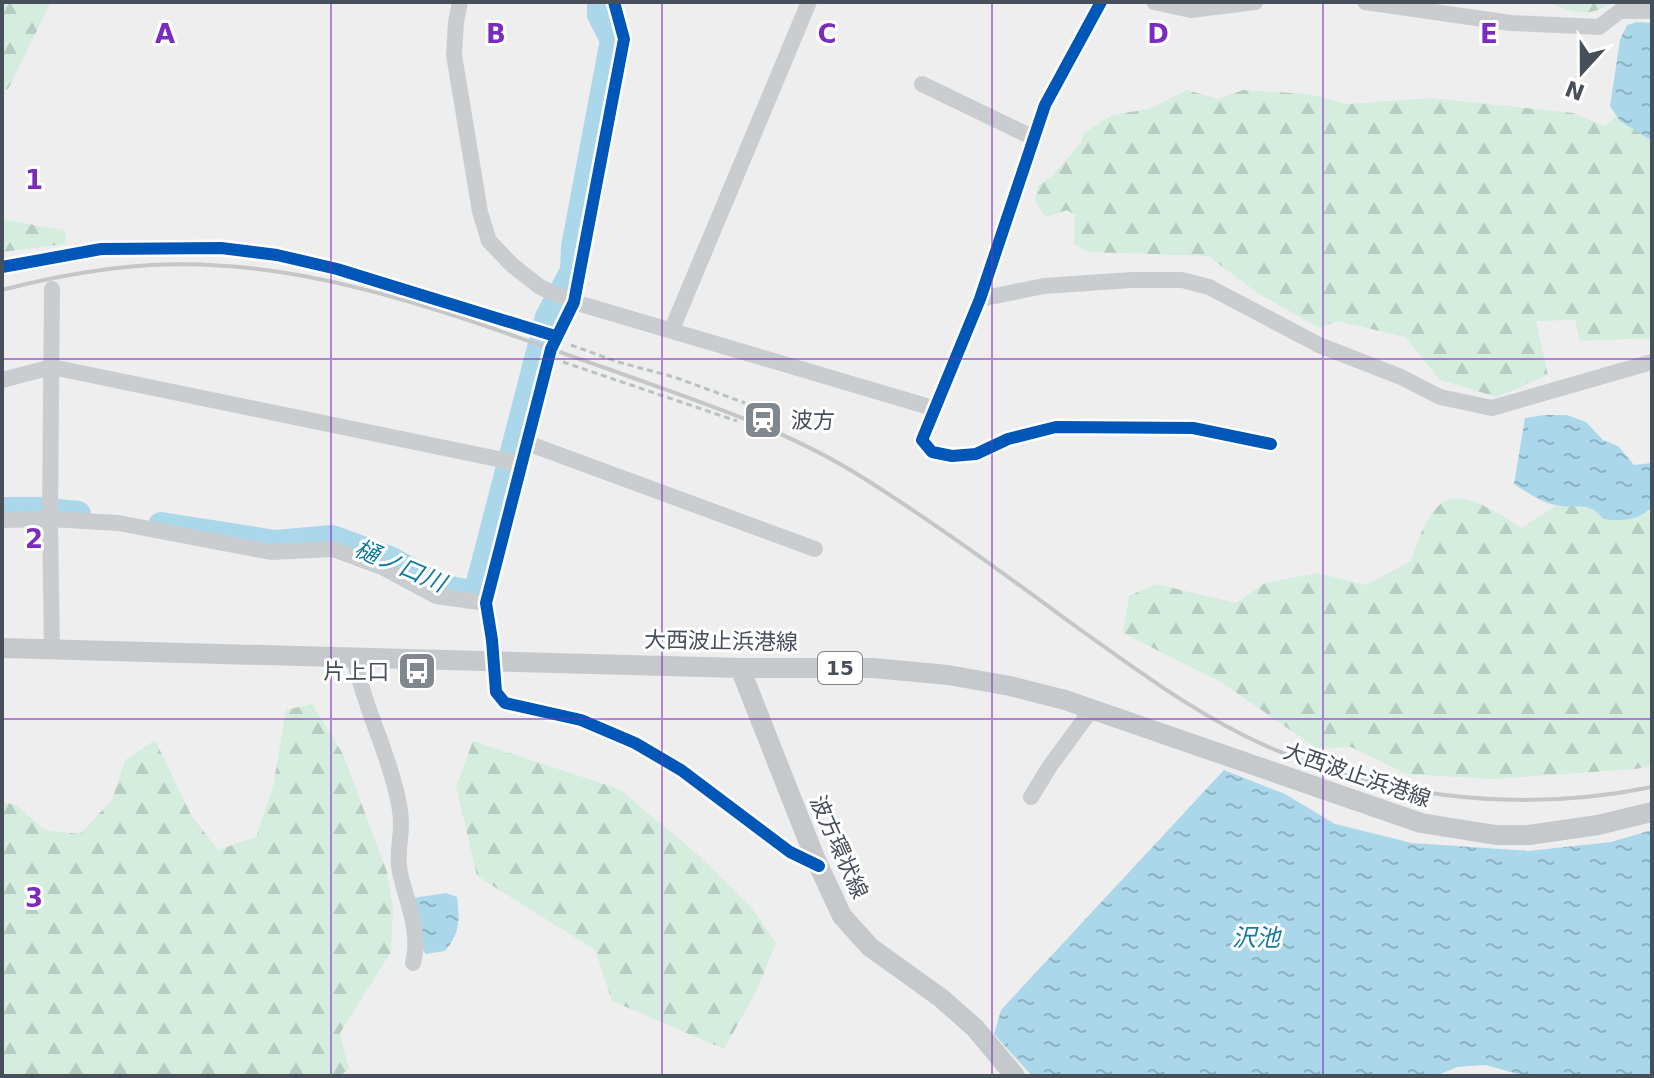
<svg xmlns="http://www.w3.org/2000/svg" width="1654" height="1078" font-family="'DejaVu Sans','Noto Sans JP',sans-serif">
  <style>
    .forest { fill: url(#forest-firs) }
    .water { fill: url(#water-ripples) }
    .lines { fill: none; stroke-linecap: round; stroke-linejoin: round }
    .river { stroke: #aad8ea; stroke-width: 26 }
    .path { stroke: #b8c3c0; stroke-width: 3; stroke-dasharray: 6 4; stroke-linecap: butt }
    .minor { stroke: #cacdcf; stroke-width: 16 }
    .major { stroke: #c6c9cc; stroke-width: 20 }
    .rail { stroke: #c4c6c8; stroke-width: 4 }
    .cycleway-casing { stroke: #fff; stroke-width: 17 }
    .cycleway { stroke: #0057b8; stroke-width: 12 }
    .grid { fill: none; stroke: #7b2cbf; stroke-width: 2; stroke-opacity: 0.55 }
    .labels { text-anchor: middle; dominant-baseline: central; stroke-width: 6; stroke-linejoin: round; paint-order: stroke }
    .shield { fill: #fff; stroke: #7e848c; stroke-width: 2 }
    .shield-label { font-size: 20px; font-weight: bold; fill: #464f5a }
    .poi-label { font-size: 22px; fill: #464f5a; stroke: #fff; text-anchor: start }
    .street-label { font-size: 22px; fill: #464f5a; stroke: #fff }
    .water-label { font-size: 24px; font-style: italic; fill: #127ba1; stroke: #fff }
    .grid-label { font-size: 26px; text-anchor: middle; font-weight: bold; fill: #7b2cbf; stroke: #fff; stroke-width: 6; stroke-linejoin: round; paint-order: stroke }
  </style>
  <defs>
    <pattern id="forest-firs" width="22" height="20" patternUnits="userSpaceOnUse" patternTransform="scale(2)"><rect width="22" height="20" fill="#d4eddf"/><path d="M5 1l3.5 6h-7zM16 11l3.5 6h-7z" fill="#b7cdc2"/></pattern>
    <pattern id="water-ripples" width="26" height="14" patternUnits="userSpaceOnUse" patternTransform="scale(2)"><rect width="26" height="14" fill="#aad8ea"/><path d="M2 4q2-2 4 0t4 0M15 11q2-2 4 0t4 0" fill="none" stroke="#8cb2c1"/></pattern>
  </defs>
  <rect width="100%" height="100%" fill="#efeeee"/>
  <!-- forest -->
  <path class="forest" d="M2 2H51L8 89 2 91Z
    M1548 2H1616C1588 17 1576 15 1548 2Z
    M1187 90 1218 99 1243 90 1308 94 1347 104 1431 98 1573 113 1604 126 1624 110 1652 113V338L1580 341 1575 320 1536 321 1548 375 1497 397 1440 380 1405 337 1337 321 1320 328 1259 294 1208 256 1088 252 1074 244 1075 215 1067 210 1046 217 1035 201 1038 186 1054 174 1080 144 1084 133 1112 115 1149 109Z
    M2 219 66 231 65 244 2 252Z
    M1582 489 1652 514V765L1636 769 1492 779 1406 774 1351 747 1316 748 1221 682 1123 633 1129 596 1156 584 1236 603 1265 583 1318 573 1366 585 1411 561C1436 481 1458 486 1521 528Z
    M312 704 343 754 387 872 393 909 391 952 340 1033 349 1069 340 1076H2V802L16 805 45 830 80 834 112 800 125 760 155 740 191 815 218 850 256 837 273 787 286 710Z
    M473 741 619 789 696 853 751 907 776 943 757 990 724 1049 612 1001 595 950 477 876 456 787Z"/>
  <!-- water -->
  <path class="water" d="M1637 22 1652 23V141L1620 121 1610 106 1620 40 1627 25Z
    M1544 415H1567L1586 422 1603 440 1618 446 1634 465 1652 463V508C1636 520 1622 522 1603 519 1588 499 1576 510 1555 505 1541 502 1526 492 1514 484L1525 418Z
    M1224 770 1285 794 1335 824 1412 843 1528 851 1611 842 1652 830V1076H1524L1486 1065 1457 1067 1436 1076H1032L994 1034 1001 1010Z
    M446 893 457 897C460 920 460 933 445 951L426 954 419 946 413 898Z"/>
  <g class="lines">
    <!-- river -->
    <path class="river" d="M2 510H38L78 514
      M161 525 275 543 332 538 392 560 440 587 476 594 548 317 573 271 574 247 613 40 600 15V2"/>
    <!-- path -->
    <path class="path" d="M571 345 618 362 674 377 745 403
      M563 362 737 421"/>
    <!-- minor -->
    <path class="minor" d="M460 2 456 22 454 55 480 212 489 241 512 265 540 287 574 302 933 408
      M614 2 624 39 574 302 551 349 486 603 492 640 496 692 505 703 581 720 635 743 681 770 790 852 819 866
      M1101 2 1045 105 980 299 922 440 932 452 952 456 976 454 1008 439 1056 427 1193 428 1271 444
      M1154 2 1191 10 1255 2
      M1365 2 1511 23 1599 27 1620 11H1652
      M922 84 1034 138
      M2 267 101 249 221 248 277 255 337 269 555 336
      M52 289 50 519 52 651
      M980 299 1044 286 1132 280H1182L1209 287 1319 345 1401 377 1440 397 1492 408 1652 362
      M672 329 809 2
      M2 380 52 367 522 464
      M527 443 815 549
      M2 520 50 519 118 523 271 552 333 549 382 567 436 596 486 603
      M354 658C363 703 384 743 395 787 398 798 401 812 401 824 401 841 396 856 400 873 407 903 421 932 413 963
      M1031 797 1050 766 1092 709"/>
    <!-- major -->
    <path class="major" d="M2 648 740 668H873L948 675 1010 686 1065 700 1421 823 1496 835H1529L1598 825 1652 812
      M740 668 815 858 842 916 870 947 941 998 975 1028 1015 1076"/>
    <!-- rail -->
    <path class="rail" d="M2 290C52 277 100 268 152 265 310 256 464 319 611 370 697 401 787 429 865 479 938 525 1008 577 1078 628 1131 666 1184 705 1243 735 1368 797 1515 815 1652 787"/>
    <!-- cycleway casing -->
    <g class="cycleway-casing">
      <path id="cycleway" d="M614 2 624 39 574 302 551 349 486 603 492 640 496 692 505 703 581 720 635 743 681 770 790 852 819 866
        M1101 2 1045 105 980 299 922 440 932 452 952 456 976 454 1008 439 1056 427 1193 428 1271 444
        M2 267 101 249 221 248 277 255 337 269 555 336"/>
    </g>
    <!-- cycleway -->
    <use href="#cycleway" class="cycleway"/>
  </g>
  <!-- grid -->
  <path class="grid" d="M331 2V1076M662 2V1076M992 2V1076M1323 2V1076M2 359H1652M2 719H1652"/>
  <!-- icons -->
  <defs>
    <g id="station-square" transform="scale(2)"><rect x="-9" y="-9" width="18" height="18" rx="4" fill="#81878e" stroke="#fff"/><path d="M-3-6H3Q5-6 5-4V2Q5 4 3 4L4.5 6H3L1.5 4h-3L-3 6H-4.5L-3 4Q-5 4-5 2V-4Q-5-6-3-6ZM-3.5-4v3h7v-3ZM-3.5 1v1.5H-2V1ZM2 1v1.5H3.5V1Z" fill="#fff"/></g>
    <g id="bus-square" transform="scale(2)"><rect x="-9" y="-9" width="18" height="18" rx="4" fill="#81878e" stroke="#fff"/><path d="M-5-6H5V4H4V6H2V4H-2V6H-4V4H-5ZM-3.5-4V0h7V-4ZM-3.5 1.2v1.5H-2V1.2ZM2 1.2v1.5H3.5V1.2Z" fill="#fff"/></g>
  </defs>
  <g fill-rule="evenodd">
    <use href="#station-square" x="763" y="420"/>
    <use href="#bus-square" x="417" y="671"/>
  </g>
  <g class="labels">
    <!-- shield labels -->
    <rect class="shield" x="818" y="652" width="44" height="32" rx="6"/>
    <g class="shield-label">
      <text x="840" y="668">15</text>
    </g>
    <!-- poi labels -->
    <g class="poi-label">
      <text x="791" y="420">波方</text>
      <text x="389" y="671" text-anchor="end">片上口</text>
    </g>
    <!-- street labels -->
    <g class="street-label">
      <text transform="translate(721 641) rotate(1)">大西波止浜港線</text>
      <text transform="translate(1357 775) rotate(19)">大西波止浜港線</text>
      <text transform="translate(839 847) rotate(66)">波方環状線</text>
    </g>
    <!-- water labels -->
    <g class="water-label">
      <text transform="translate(400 566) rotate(23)">樋ノ口川</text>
      <text x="1256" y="938">沢池</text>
    </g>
  </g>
  <g class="grid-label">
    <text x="165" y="43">A</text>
    <text x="496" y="43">B</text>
    <text x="827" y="43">C</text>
    <text x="1158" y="43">D</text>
    <text x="1489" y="43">E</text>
    <text x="34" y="189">1</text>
    <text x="34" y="548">2</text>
    <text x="34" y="907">3</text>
  </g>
  <!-- border -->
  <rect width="1654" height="1078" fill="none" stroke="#464f5a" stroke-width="8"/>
  <!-- north arrow -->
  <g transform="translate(1582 72) rotate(201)" stroke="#ffffff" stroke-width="6" paint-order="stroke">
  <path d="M0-6L14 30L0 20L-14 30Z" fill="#464f5a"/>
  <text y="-12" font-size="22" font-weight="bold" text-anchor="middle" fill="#464f5a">N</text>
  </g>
</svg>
